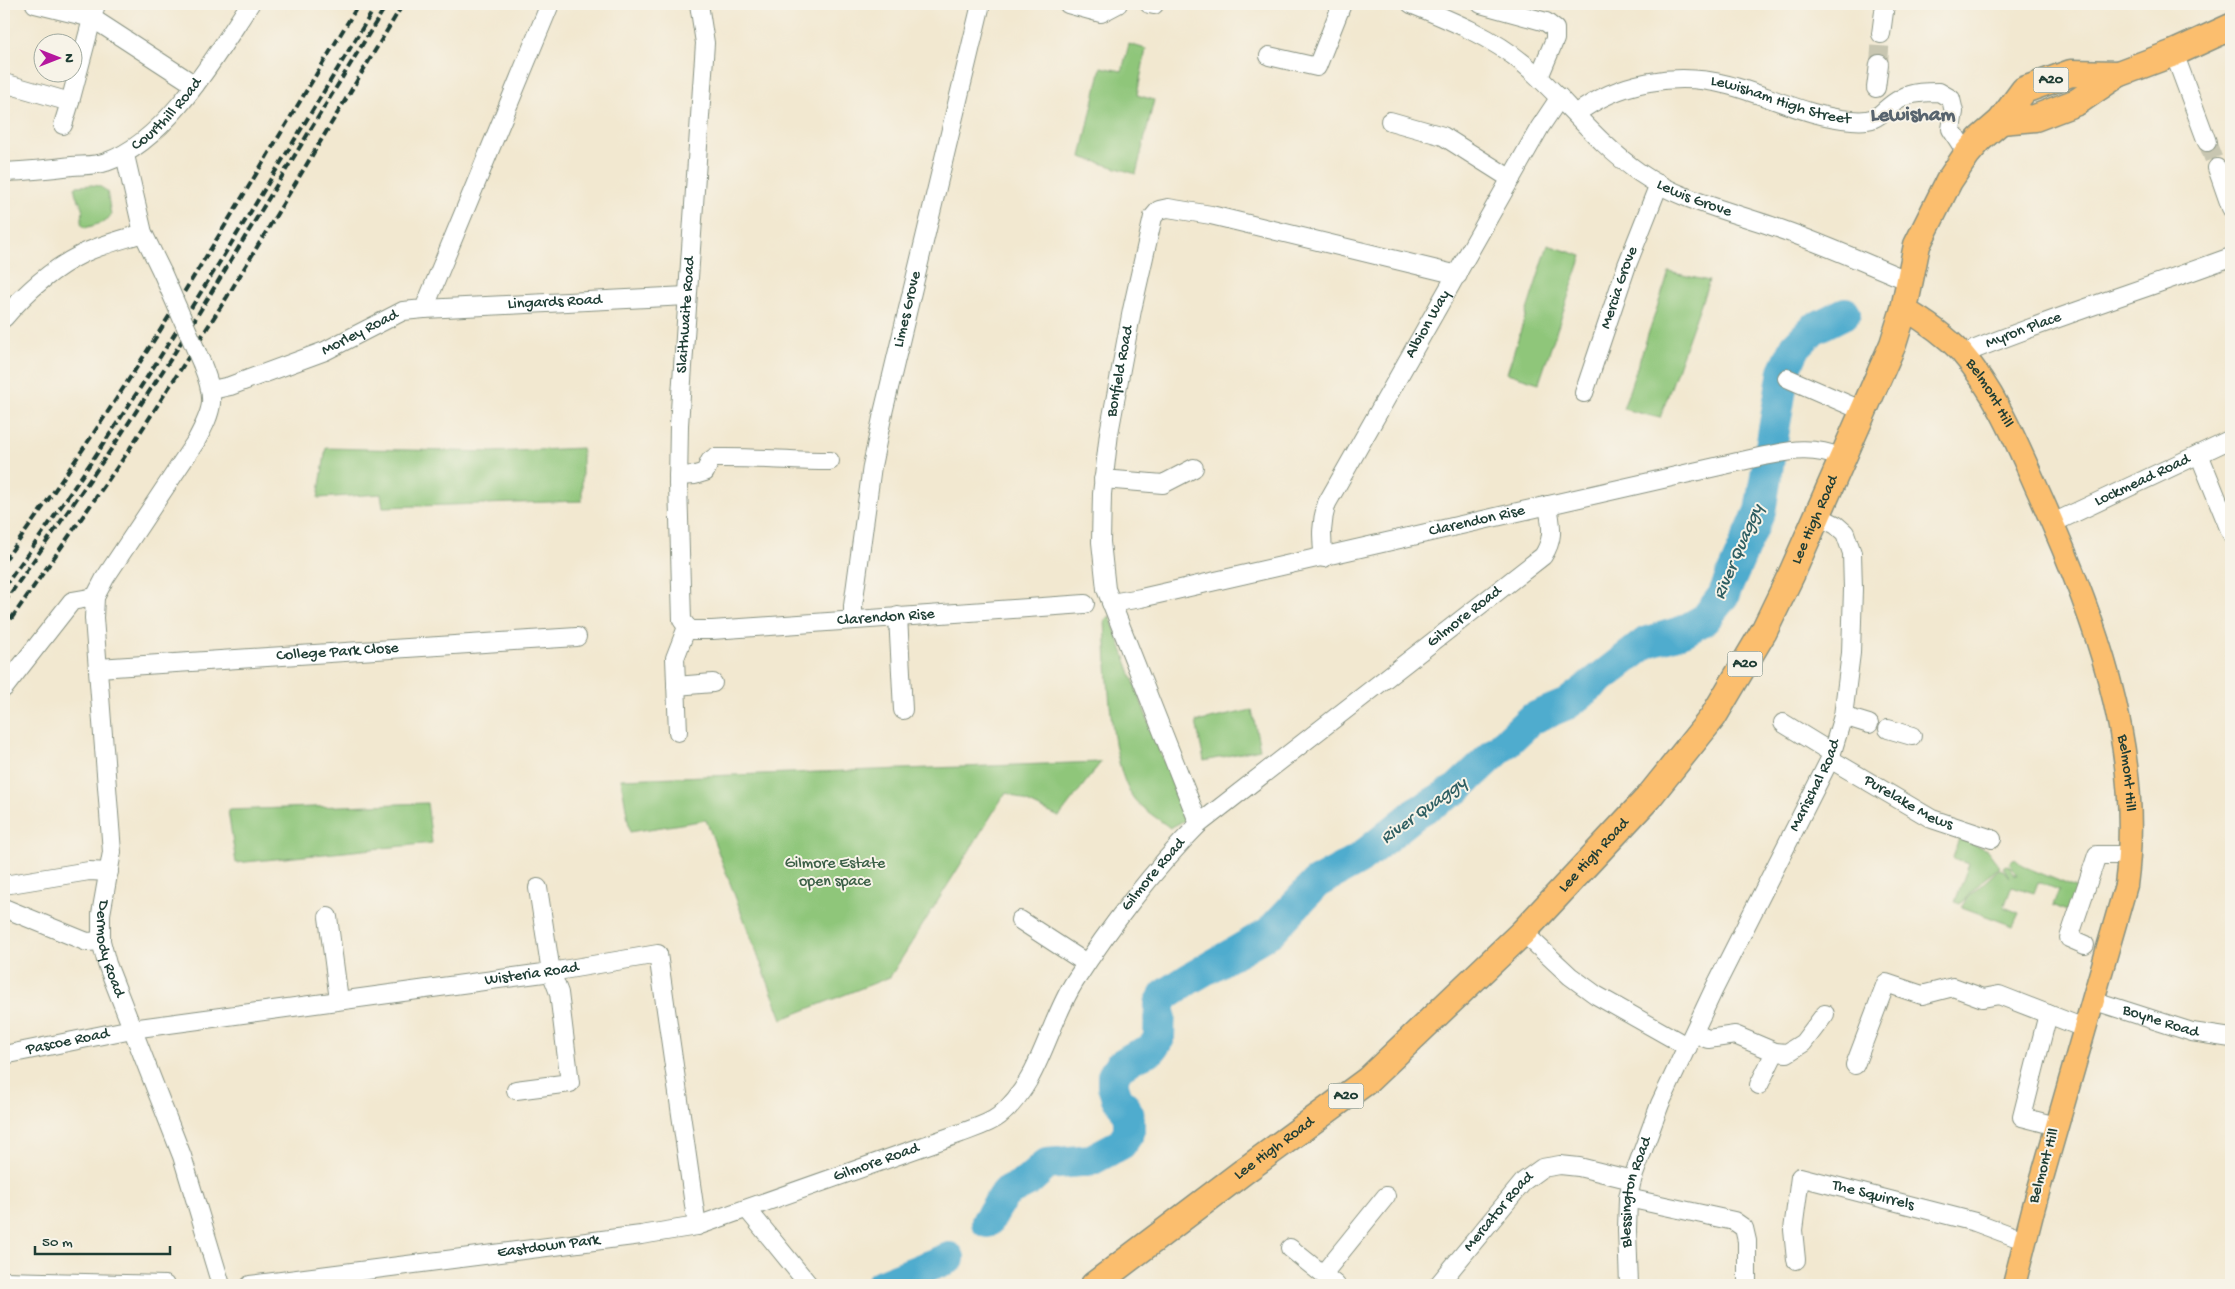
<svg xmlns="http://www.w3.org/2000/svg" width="2235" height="1289" font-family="'Gochi Hand',sans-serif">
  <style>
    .green { fill: #8fc67a; stroke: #578257 }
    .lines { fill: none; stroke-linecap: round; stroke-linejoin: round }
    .river { stroke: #50acce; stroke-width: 32 }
    .minor-tunnel { stroke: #c8c6b1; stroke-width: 18; stroke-dasharray: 18 9; stroke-linecap: butt }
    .minor-casing { stroke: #889282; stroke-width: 20 }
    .major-casing { stroke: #889282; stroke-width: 25 }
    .highway-casing { stroke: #889282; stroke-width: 29 }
    .minor { stroke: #fff; stroke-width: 18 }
    .major { stroke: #fbbe6e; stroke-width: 22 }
    .highway { stroke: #fbbe6e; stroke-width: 26 }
    .rail { stroke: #1f3d34; stroke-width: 4; stroke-dasharray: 8 4; stroke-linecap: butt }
    .minor-bridge-casing { stroke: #889282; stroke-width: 20; stroke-linecap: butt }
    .minor-bridge { stroke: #fff; stroke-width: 18 }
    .labels { text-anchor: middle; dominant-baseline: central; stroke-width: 4; stroke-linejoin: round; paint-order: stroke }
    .shield { fill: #f7f3e8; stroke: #60746a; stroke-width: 1 }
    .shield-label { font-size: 15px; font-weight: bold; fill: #1f3d34 }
    .street-label { font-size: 16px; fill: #1f3d34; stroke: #f7f3e8 }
    .park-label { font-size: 16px; fill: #3b5f46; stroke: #f7f3e8 }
    .water-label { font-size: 18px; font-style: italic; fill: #2e5e62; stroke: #f7f3e8 }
    .district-label { font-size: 21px; font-weight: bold; fill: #58646e; stroke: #f7f3e8 }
  </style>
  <rect width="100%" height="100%" fill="#f7f3e8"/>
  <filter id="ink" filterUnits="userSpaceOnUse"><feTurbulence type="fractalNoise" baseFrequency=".02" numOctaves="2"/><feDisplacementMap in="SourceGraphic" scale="10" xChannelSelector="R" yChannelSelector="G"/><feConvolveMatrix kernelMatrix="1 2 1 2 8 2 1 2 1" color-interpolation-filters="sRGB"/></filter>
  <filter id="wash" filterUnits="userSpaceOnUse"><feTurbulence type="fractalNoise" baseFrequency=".0096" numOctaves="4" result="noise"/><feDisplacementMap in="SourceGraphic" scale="20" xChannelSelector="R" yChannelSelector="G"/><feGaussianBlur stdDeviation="1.12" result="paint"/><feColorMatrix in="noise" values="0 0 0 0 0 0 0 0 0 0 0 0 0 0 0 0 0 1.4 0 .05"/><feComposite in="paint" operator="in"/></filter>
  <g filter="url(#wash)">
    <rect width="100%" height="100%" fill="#f2e8d0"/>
    <!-- green -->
    <path class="green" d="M1129 44 1146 49 1137 95 1154 100 1136 174 1081 157 1101 67 1122 71Z
      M92 185 99 186 107 191 111 215 105 222 85 228 81 223C87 201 74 201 75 188L77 186Z
      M1548 245 1582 256 1539 383 1507 373Z
      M1669 272 1709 281 1660 418 1623 409Z
      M326 448 492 452 582 448V501L383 507 381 494 318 498Z
      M1110 616 1157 745 1189 818 1170 828C1159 819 1143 810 1134 799 1109 766 1107 663 1105 620Z
      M1252 710 1260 749 1204 761 1196 722Z
      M1101 762 1059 817 1006 792 890 977 782 1019 706 820 630 832 621 779Z
      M427 803 432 843 236 863 228 810Z
      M1959 838 1987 850 2000 867 1984 879 1960 904 1955 902 1969 864 1953 858Z
      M2015 859 2023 866 2081 890 2073 914 2053 905 2059 890 2038 882 2034 893 2012 886 2004 907 2019 913 2013 926 1962 907 1966 899 1999 869 2003 870 2010 878 2003 867 2006 865 2009 866 2014 874 2017 875 2009 863Z"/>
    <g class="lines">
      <!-- river -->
      <path class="river" d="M987 1222 1005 1193 1027 1182 1047 1164 1091 1160 1121 1144 1129 1132V1119L1125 1107 1117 1098 1113 1086V1076L1119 1066 1134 1057 1152 1049 1159 1038 1160 1004 1165 995 1189 979 1270 932 1316 883 1358 860 1416 813 1457 789 1531 719 1567 704 1647 642 1684 631 1705 619 1723 596 1760 511 1784 371 1796 346 1813 329 1845 313
        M881 1285 949 1258"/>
    </g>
  </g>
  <g filter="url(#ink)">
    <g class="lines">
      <!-- minor-tunnel -->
      <path class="minor-tunnel" d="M1879 64 1881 34
        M2207 142 2217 168"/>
      <!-- minor casing -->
      <g class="minor-casing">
        <g id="minor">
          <path d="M35 4 92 18 195 85"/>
          <path d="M1068 4 1101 13 1118 4"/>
          <path d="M1149 4 1154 5"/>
          <path id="s1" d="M1411 4C1450 20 1492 37 1524 64 1564 98 1596 143 1640 173 1680 201 1737 213 1783 230 1826 245 1867 264 1909 281"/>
          <path d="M1481 4 1546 22 1555 29V39L1539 77"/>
          <path d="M1881 34 1885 4"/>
          <path d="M2174 53 2207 142"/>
          <path d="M1269 56 1317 67 1342 4"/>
          <path d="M4 83 70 102 96 4"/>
          <path d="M1876 88 1879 64"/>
          <path id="s2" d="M1576 114C1618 82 1676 71 1728 85 1770 96 1809 117 1852 120 1884 123 1879 109 1902 98 1912 92 1928 92 1939 92L1951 99 1954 112 1951 129 1967 154"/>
          <path d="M1390 121 1443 136 1511 179"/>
          <path d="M63 125 70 102"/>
          <path d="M125 155 143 233 162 272"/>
          <path d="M2217 168 2231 208"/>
          <path id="s3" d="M4 172C27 171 49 169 72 166 83 165 96 166 106 162 167 141 216 55 250 4"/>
          <path id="s4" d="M424 309 687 296"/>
          <path d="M4 318C26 292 53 268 84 253 103 244 124 239 143 233"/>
          <path id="s5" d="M1963 354C2051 318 2142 290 2231 257"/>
          <path id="s6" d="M202 364C216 399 214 408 196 441L105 578 95 597 94 618 112 852 101 914V941L107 964 182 1156 221 1285"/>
          <path d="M1787 378 1863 411"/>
          <path id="s7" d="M212 390 230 386 325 351 403 311 424 309 550 4"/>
          <path id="s8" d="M1584 393 1627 265 1659 184"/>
          <path d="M2199 454 2231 533"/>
          <path d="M678 476 695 475 705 472 710 461 714 458C753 457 791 461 830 461"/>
          <path d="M1103 479 1163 484 1194 468"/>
          <path id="s9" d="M2053 523 2231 439"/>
          <path id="s10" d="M1324 558C1321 538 1321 522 1327 503L1540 127 1560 97"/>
          <path id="s11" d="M1111 603 1141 598 1755 458C1789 451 1809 445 1843 458"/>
          <path d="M898 616 903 710"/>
          <path id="s12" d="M853 619V606L872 466 883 413 981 4"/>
          <path id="s13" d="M687 627 682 620 678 484 679 425 705 43 699 4"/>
          <path id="s14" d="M687 627 692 630H712L1085 604"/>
          <path id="s15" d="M98 668 577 637"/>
          <path d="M676 686 713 683"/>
          <path d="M4 688 72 601 95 597"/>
          <path d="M1843 716 1869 724"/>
          <path d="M1783 723 1832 753"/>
          <path d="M1888 729 1912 736"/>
          <path d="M678 732 675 658 687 627"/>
          <path id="s16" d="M1830 759 1932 819 1992 839"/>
          <path id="s17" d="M1199 824 1106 589 1101 542 1102 494 1109 433 1132 310 1153 217 1159 210 1168 208 1211 215 1458 275"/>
          <path d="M4 885 89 871 109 872"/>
          <path d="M4 908 87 942 101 941"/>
          <path d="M328 917 339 1000"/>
          <path d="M1020 920 1086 963"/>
          <path d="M1523 932 1570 976 1596 995 1688 1047"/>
          <path d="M2085 945 2069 938 2097 855H2130"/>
          <path id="s18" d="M2092 1000 2192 1032 2231 1038"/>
          <path d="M2048 1014 2022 1117 2056 1126"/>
          <path d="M1694 1033 1708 1039 1735 1035 1775 1052 1787 1053 1803 1043 1825 1014"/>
          <path id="s19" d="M4 1055 132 1029 551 972 658 954 697 1226"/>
          <path d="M1855 1065 1886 983 1922 995 1953 987 1983 998 1999 995 2084 1028"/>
          <path d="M1759 1085 1775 1052"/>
          <path d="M516 1090 570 1083 559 993 551 972 538 888"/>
          <path d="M1628 1198 1734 1221 1744 1228 1747 1241V1285"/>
          <path d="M747 1209 809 1285"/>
          <path d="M1290 1248 1336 1285"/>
          <path id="s20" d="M1796 1260 1793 1230 1800 1177 1975 1222 2026 1241"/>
          <path d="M1323 1274 1386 1196"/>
          <path d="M4 1281 165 1285"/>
          <path id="s21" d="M250 1285 641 1235 697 1226 961 1133C974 1128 989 1124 999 1116 1040 1083 1048 1023 1075 981 1109 928 1154 869 1199 824L1543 556C1555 537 1551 526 1548 505"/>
          <path id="s22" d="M1438 1285 1524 1181 1542 1168 1560 1165 1579 1167 1632 1180"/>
          <path id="s23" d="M1629 1285 1627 1230 1628 1198 1632 1180 1660 1104 1714 989 1830 759 1843 716 1851 653 1853 589 1852 553 1845 533 1836 525 1818 516"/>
        </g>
      </g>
      <!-- major casing -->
      <g class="major-casing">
        <g id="major">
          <path id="s24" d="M1904 309C1925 321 1944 334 1961 352 1994 390 2015 439 2035 484 2092 609 2145 746 2126 885L2034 1206 2014 1285"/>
        </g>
      </g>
      <!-- highway casing -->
      <g class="highway-casing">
        <g id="highway">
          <path d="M2001 121 2035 118 2077 102 2118 74 2174 53 2231 27"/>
          <path id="s25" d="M1094 1285 1243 1172 1368 1080 1523 932 1648 798 1713 717 1764 631 1792 573 1893 344 1904 309 1917 245 1949 181 1967 154 1980 139 2001 121 2024 90 2071 73 2118 74"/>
        </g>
      </g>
      <!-- minor -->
      <use href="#minor" class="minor"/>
      <!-- major -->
      <use href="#major" class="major"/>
      <!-- highway -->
      <use href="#highway" class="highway"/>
      <!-- rail -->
      <path class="rail" d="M4 561C135 384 244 192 359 4
        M4 587C140 400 257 201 377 4
        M4 603 112 448 172 357 387 4
        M4 629 125 456 227 297 403 4"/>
      <!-- minor-bridge casing -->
      <g class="minor-bridge-casing">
        <path id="minor-bridge" d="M162 272 202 364"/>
      </g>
      <!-- minor-bridge -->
      <use href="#minor-bridge" class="minor-bridge"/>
    </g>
  </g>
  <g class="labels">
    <!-- shield labels -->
    <g class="shield">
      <rect x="2033.5" y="67.5" width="35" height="25" rx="4"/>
      <rect x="1727.5" y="651.5" width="35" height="25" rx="4"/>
      <rect x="1328.5" y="1083.5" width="35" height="25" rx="4"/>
    </g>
    <g class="shield-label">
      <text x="2051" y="80">A20</text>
      <text x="1745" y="664">A20</text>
      <text x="1346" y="1096">A20</text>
    </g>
    <!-- street labels -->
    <g class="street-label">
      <text stroke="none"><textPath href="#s2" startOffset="215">Lewisham High Street</textPath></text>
      <text stroke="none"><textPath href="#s3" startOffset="181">Courthill Road</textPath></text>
      <text stroke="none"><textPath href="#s1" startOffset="348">Lewis Grove</textPath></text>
      <text stroke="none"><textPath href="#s8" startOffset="111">Mercia Grove</textPath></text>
      <text stroke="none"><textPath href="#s4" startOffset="131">Lingards Road</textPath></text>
      <text stroke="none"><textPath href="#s12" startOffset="315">Limes Grove</textPath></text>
      <text stroke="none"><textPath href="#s13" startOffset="314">Slaithwaite Road</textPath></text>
      <text stroke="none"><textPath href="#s10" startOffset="261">Albion Way</textPath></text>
      <text stroke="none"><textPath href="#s5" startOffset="65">Myron Place</textPath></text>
      <text stroke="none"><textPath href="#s7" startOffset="159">Morley Road</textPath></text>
      <text stroke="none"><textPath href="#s17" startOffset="472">Bonfield Road</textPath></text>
      <text stroke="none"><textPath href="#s24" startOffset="122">Belmont Hill</textPath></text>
      <text stroke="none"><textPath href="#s9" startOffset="99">Lockmead Road</textPath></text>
      <text stroke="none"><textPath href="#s25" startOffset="1066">Lee High Road</textPath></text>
      <text stroke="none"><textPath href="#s11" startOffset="375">Clarendon Rise</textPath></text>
      <text stroke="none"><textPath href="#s14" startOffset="200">Clarendon Rise</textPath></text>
      <text stroke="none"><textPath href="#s21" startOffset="1466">Gilmore Road</textPath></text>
      <text stroke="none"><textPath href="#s15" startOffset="240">College Park Close</textPath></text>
      <text stroke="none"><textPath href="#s24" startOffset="528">Belmont Hill</textPath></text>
      <text stroke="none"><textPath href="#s23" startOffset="541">Marischal Road</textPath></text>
      <text stroke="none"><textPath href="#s16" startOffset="90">Purelake Mews</textPath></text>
      <text stroke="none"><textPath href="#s25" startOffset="661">Lee High Road</textPath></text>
      <text stroke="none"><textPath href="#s21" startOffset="1061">Gilmore Road</textPath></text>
      <text stroke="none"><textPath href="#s6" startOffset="622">Dermody Road</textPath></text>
      <text stroke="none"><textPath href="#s19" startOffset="534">Wisteria Road</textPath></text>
      <text stroke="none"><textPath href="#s18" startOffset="72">Boyne Road</textPath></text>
      <text stroke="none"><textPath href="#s19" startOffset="65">Pascoe Road</textPath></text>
      <text stroke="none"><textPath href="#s25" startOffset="226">Lee High Road</textPath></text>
      <text stroke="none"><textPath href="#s21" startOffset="641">Gilmore Road</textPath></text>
      <text transform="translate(2045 1166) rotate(-74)">Belmont Hill</text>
      <text stroke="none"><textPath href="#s23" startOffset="94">Blessington Road</textPath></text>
      <text stroke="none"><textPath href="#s20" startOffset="159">The Squirrels</textPath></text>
      <text stroke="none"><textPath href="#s22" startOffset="95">Mercator Road</textPath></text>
      <text stroke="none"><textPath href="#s21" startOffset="301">Eastdown Park</textPath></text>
    </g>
    <!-- park labels -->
    <g class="park-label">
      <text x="835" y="864">Gilmore Estate<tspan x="835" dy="18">open space</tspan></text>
    </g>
    <!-- water labels -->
    <g class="water-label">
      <text transform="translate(1739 552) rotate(-67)">River Quaggy</text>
      <text transform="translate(1424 811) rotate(-36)">River Quaggy</text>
    </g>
    <!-- district labels -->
    <g class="district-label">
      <text x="1913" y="116">Lewisham</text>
    </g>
  </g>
  <!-- margin -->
  <rect width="2235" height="1289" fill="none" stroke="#f7f3e8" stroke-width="20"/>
  <!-- north arrow -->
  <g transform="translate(58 58) rotate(90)"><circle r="24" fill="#f7f3e8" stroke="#a1aaa0"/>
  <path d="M0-4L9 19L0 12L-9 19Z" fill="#b5179e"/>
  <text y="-8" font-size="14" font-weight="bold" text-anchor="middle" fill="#1f3d34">N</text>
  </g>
  <!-- scale -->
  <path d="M35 1246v8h135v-8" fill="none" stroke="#1f3d34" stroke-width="2.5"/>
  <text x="42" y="1246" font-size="15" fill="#1f3d34" stroke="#f7f3e8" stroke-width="4" paint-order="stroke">50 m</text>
</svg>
